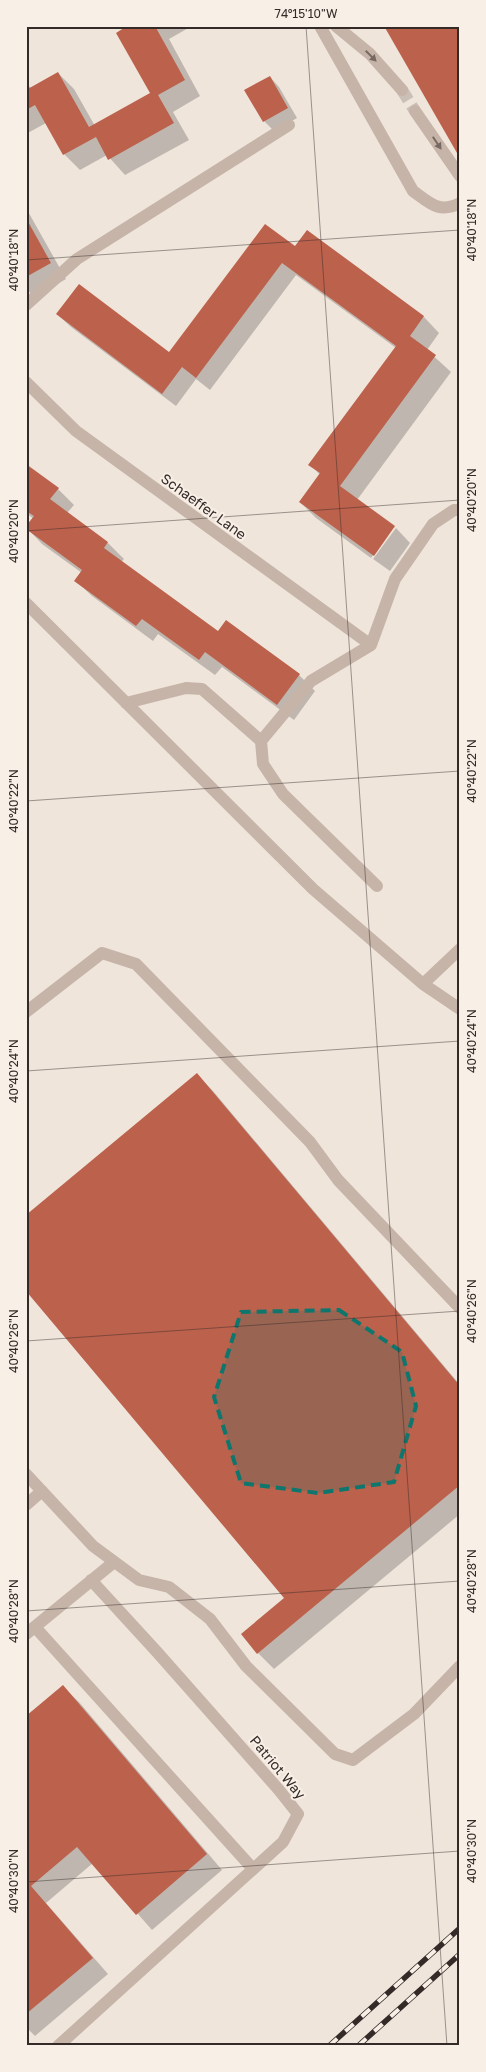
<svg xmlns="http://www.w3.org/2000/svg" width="486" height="2072" font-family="'Golos Text',sans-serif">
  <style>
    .shadow { fill: #0003 }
    .building { fill: #bc614c }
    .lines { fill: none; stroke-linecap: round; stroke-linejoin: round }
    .minor-tunnel { stroke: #cac0b7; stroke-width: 12; stroke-dasharray: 12 6; stroke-linecap: butt }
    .minor { stroke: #c6b4a8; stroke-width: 12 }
    .rail-casing { stroke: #342b28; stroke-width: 5.5 }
    .rail { stroke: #f8efe7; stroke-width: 4; stroke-dasharray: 11; stroke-linecap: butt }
    .oneway { fill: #766962 }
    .marked { fill: #0f766e; fill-opacity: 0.2; stroke: #0f766e; stroke-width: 4; stroke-dasharray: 10 6; stroke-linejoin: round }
    .ticks { fill: none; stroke: #342b28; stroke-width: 1; stroke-opacity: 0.45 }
    .labels { text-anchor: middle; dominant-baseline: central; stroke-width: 4; stroke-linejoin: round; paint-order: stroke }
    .street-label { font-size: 14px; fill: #342b28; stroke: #f8efe7 }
    .neatline { fill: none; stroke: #342b28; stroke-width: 2 }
    .ticks-label { font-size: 12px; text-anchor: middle; fill: #342b28 }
  </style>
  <rect width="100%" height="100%" fill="#efe5db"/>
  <!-- shadow -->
  <path class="shadow" d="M130 26H192L169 39 200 96 173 112 189 140 125 175 107 155 80 170 64 154 46 123 26 134V83L31 88 58 73 74 89 95 126 151 94Z
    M270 77 279 87 297 118 274 131 264 121Z
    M26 208 66 279 35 297 26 289Z
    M307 232 424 317 439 333 427 350 451 372 357 500 395 528H393L371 558 316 518 300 502 320 475 310 464 396 348 296 275 210 390 196 379 176 406 71 327 57 314 169 354 295 248Z
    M26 465 58 489 74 505 67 513 108 543 124 559 121 562 218 633 226 622 299 675 315 691 294 720 222 667 215 675 158 634 153 641 92 596 76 581 82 573 42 544 27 528 34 519 26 513Z
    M396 528 410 543 390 571 373 559Z
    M197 1075 213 1091 460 1385V1514L274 1669 258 1653 286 1599Z
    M63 1687 79 1702 222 1870 152 1930 93 1863 46 1903 108 1974 35 2036 26 2027V1718Z"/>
  <!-- building -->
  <path class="building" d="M127 26H155L185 80 158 95 174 123 108 160 96 137 63 155 35 105 26 110V90L58 72 89 127 150 93 116 33Z
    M384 26H460V152L457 153Z
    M270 76 288 108 263 122 244 90Z
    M26 218 51 263 26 277Z
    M265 224 295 246 307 230 424 316 410 336 436 355 340 486 395 526 374 556 299 502 320 473 308 465 396 346 282 263 196 378 182 367 162 394 56 314 79 284 169 352Z
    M26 464 59 488 50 499 108 542 104 548 218 631 226 620 300 674 277 705 205 652 199 660 142 619 136 626 74 581 82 570 26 529V526L34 516 26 511Z
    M197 1073 460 1386V1485L257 1654 241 1634 284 1598 26 1291V1215Z
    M63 1685 207 1854 136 1915 77 1847 31 1886 93 1958 26 2014V1716Z"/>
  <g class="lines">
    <!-- minor-tunnel -->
    <path class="minor-tunnel" d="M402 90 415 111"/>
    <!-- minor -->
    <path class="minor" d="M320 26 413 191C430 203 439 214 460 203
      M336 26 370 54 402 90
      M415 111 460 176
      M26 305 77 259 289 125
      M26 382 76 431 371 645
      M26 603 313 889 423 984
      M126 703 186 688 202 689 261 741
      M377 886 283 794 263 764 261 741 311 681 371 645 395 579 433 524 454 510H460
      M460 949 423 984 460 1009
      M26 1012 102 953 136 964 310 1142 338 1180 460 1308
      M26 1474 93 1546 139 1580 169 1587 210 1619 246 1666 335 1754 353 1760 414 1714 460 1666
      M26 1505 42 1491
      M35 1627 253 1869
      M26 1634 114 1562
      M58 2046 283 1842 298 1814 279 1790 157 1652 91 1580"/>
    <!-- rail casing -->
    <g class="rail-casing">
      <path id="rail" d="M329 2046 460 1928
        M358 2046 460 1954"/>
    </g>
    <!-- rail -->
    <use href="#rail" class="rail"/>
  </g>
  <!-- one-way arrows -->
  <defs><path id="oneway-solid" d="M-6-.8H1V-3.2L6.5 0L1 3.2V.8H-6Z" transform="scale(1.25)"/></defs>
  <g class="oneway">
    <use href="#oneway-solid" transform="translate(371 56) rotate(45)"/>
    <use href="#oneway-solid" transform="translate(437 143) rotate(56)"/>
  </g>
  <!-- marked area -->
  <path class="marked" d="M339 1310 402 1352 416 1406 394 1482 318 1493 241 1483 214 1397 241 1312Z"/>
  <!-- ticks -->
  <path class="ticks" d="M306 26 447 2046M26 260 460 230M26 531 460 500M26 801 460 771M26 1071 460 1041M26 1341 460 1311M26 1611 460 1581M26 1882 460 1851"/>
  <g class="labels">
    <!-- street labels -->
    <g class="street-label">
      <text transform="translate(204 506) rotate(36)">Schaeffer Lane</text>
      <text transform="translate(278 1767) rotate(50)">Patriot Way</text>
    </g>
  </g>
  <!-- border -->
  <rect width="486" height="2072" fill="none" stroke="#f8efe7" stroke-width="55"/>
  <rect x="28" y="28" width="430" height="2016" class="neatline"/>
  <g class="ticks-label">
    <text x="306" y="18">74°15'10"W</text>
    <text transform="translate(472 230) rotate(-90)" y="4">40°40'18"N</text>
    <text transform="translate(14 260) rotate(-90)" y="4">40°40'18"N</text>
    <text transform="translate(472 500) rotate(-90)" y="4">40°40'20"N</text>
    <text transform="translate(14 531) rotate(-90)" y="4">40°40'20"N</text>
    <text transform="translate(472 771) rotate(-90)" y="4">40°40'22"N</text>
    <text transform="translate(14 801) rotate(-90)" y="4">40°40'22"N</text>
    <text transform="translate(472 1041) rotate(-90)" y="4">40°40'24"N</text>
    <text transform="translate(14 1071) rotate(-90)" y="4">40°40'24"N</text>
    <text transform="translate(472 1311) rotate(-90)" y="4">40°40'26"N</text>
    <text transform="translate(14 1341) rotate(-90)" y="4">40°40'26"N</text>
    <text transform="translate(472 1581) rotate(-90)" y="4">40°40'28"N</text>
    <text transform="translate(14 1611) rotate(-90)" y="4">40°40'28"N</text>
    <text transform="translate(472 1851) rotate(-90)" y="4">40°40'30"N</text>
    <text transform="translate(14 1881) rotate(-90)" y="4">40°40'30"N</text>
  </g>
</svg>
